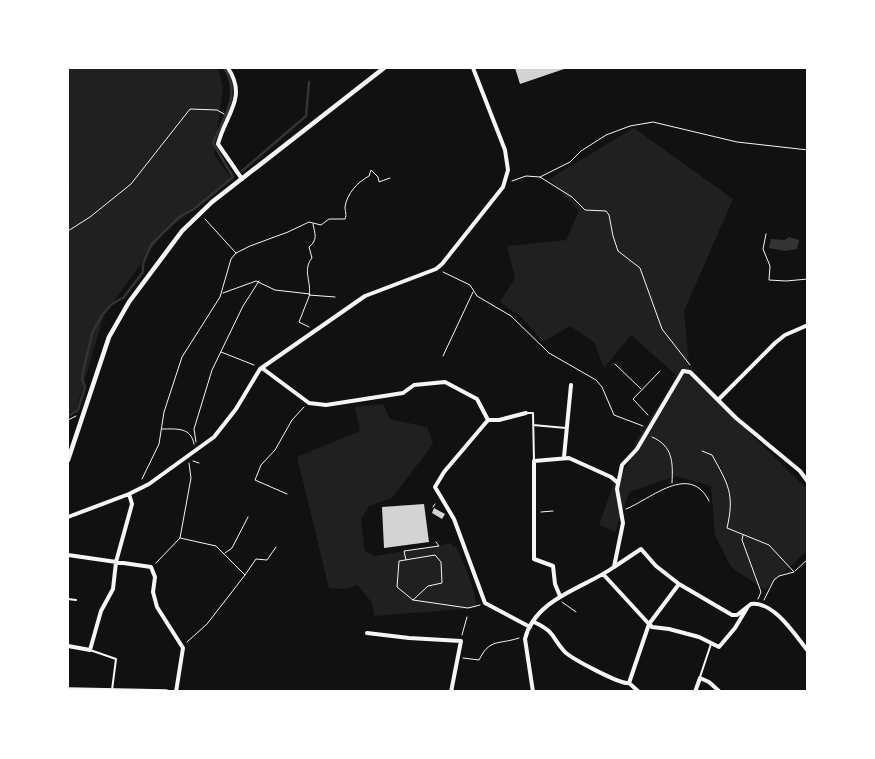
<svg xmlns="http://www.w3.org/2000/svg" width="875" height="759" font-family="Quicksand,sans-serif">
  <style>
    .green { fill: #202020 }
    .water { fill: #333 }
    .lines { fill: none; stroke-linecap: round; stroke-linejoin: round }
    .stream { stroke: #333; stroke-width: 2.5 }
    .building { fill: #d3d3d3 }
    .path { stroke: #f5f5f5; stroke-width: 1 }
    .service { stroke: #f5f5f5; stroke-width: 2 }
    .minor { stroke: #f5f5f5; stroke-width: 4 }
    .tertiary { stroke: #f5f5f5; stroke-width: 4.5 }
    .primary { stroke: #f5f5f5; stroke-width: 5.5 }
  </style>
  <rect width="100%" height="100%" fill="#111"/>
  <!-- green -->
  <path class="green" d="M68 68H218L223 89 214 154 232 180 162 234 104 315 76 410 68 413V194L70 190 68 188Z
    M634 128 733 199 684 311 690 374 807 489V551L765 590 731 567 715 535 711 486 676 476 629 492 615 532 599 525 613 485 628 465 635 443 677 376 631 335 604 368 594 342 570 326 543 342 521 317 500 302 515 278 507 246 566 240 579 211 549 179Z
    M383 404 390 419 427 427 433 444 392 498 369 506 361 520 365 551 375 556 452 543V547L456 546C465 565 474 587 477 608L374 616 372 603 358 585 345 589 329 588 297 457 360 431 355 407Z"/>
  <!-- water -->
  <path class="water" d="M789 237 799 240 797 249 785 251 769 248 771 239 785 240Z"/>
  <g class="lines">
    <!-- stream -->
    <path class="stream" d="M242 171 306 116 309 82
      M68 416 78 410 85 387 82 379 84 367 93 331 103 314 112 304 124 297 143 272V264L151 245 179 217 194 209 233 177 213 143C224 117 242 93 224 68"/>
  </g>
  <!-- building -->
  <path class="building" d="M515 68H567L520 84Z
    M424 504 429 542 384 548 382 507Z
    M434 508 445 514 442 519 432 513Z"/>
  <g class="lines">
    <!-- path -->
    <path class="path" d="M540 177 572 197 585 210 606 211 609 215 613 236 618 251 640 268 662 329 690 365
      M512 181 526 176 540 177 570 162 581 151 606 135 630 126 653 122 737 142 808 150
      M205 219 236 253
      M313 224C315 234 318 240 309 247L312 258C302 270 312 283 309 295L335 297
      M68 231 90 217 131 184 190 109 217 110 224 114
      M766 234 763 249 770 266 769 280 786 281 808 279
      M443 272 470 285 477 296 511 316 549 353 596 380 602 387 614 415 643 426
      M223 293 256 281 275 290 310 294 299 322 309 327
      M221 352 254 365
      M443 356 473 292
      M615 364 641 389
      M648 415 633 399 660 371
      M68 420 76 416
      M162 429C177 429 191 427 194 444
      M652 437C673 446 673 462 672 483
      M196 442 194 429 212 370 243 306 259 281
      M702 451 712 455C728 484 735 494 727 528L769 545 794 572 779 576 774 580 764 600
      M193 461 199 463
      M142 479 159 444 164 412 182 357 220 297 231 259 236 253 250 246 288 232 309 222 321 225 329 219H345C347 214 345 212 345 207 347 193 358 182 369 176L371 170 378 177 379 182 390 178
      M287 494 255 480 261 465 275 450 292 420 304 407
      M433 507 435 504
      M626 509C651 499 690 462 709 501
      M541 512 553 511
      M743 535 742 540 761 592 758 599
      M180 538 216 546 245 575 207 624 187 642
      M225 553 232 548 248 517
      M406 560 404 551 439 546 436 542
      M156 563 180 538 191 478 189 463
      M795 571 808 559
      M245 575 256 559 267 560 276 547
      M413 600 428 586 442 583 441 562 435 555 399 561 397 587 413 600 468 608 480 605
      M562 602 576 612
      M462 635 467 617
      M463 658 479 660C490 638 498 645 519 638"/>
    <!-- service -->
    <path class="service" d="M526 413H533L534 461
      M533 425 566 428
      M68 599 76 600
      M90 650 116 659 112 690
      M700 677 711 644"/>
    <!-- minor -->
    <path class="minor" d="M228 68C248 98 225 115 218 144L242 179
      M262 368 309 403 326 405 403 393 414 385 445 382 477 399 488 420 444 472 435 487 454 519 485 603 530 627
      M718 400 775 343 785 335 808 325
      M488 420H499L526 413
      M564 457 571 385
      M68 517 129 494 149 484 214 437 236 409 260 369 365 296 436 269 442 264 503 187 508 170 505 150 473 68
      M68 555 151 567 155 577 153 592 157 607 183 648 176 692
      M614 567 641 549 656 566 679 584
      M603 574 649 624 679 584 732 615H737L751 604C774 601 795 635 808 651
      M560 596 555 584 553 566 534 559V461L569 458 611 477 618 483
      M534 622C555 632 551 636 564 651 570 658 621 685 629 683
      M367 633 409 638 461 641 451 692
      M68 646 90 650 101 611 113 589 116 562 132 504 129 494
      M533 692 525 639C535 598 585 588 614 567L623 523 617 489 622 465 637 449 683 371 690 372 736 418 800 471 808 482
      M639 692 629 683 649 624 652 627 669 629 699 637 719 647 735 628 747 608
      M695 692 700 678 709 682 720 692"/>
    <!-- tertiary -->
    <path class="tertiary" d="M68 460 109 337 129 302 182 231 212 202 384 68"/>
    <!-- primary -->
    <path class="primary" d="M68 690 166 692"/>
  </g>
  <!-- border -->
  <rect width="875" height="759" fill="none" stroke="#ffffff" stroke-width="138"/>
</svg>
